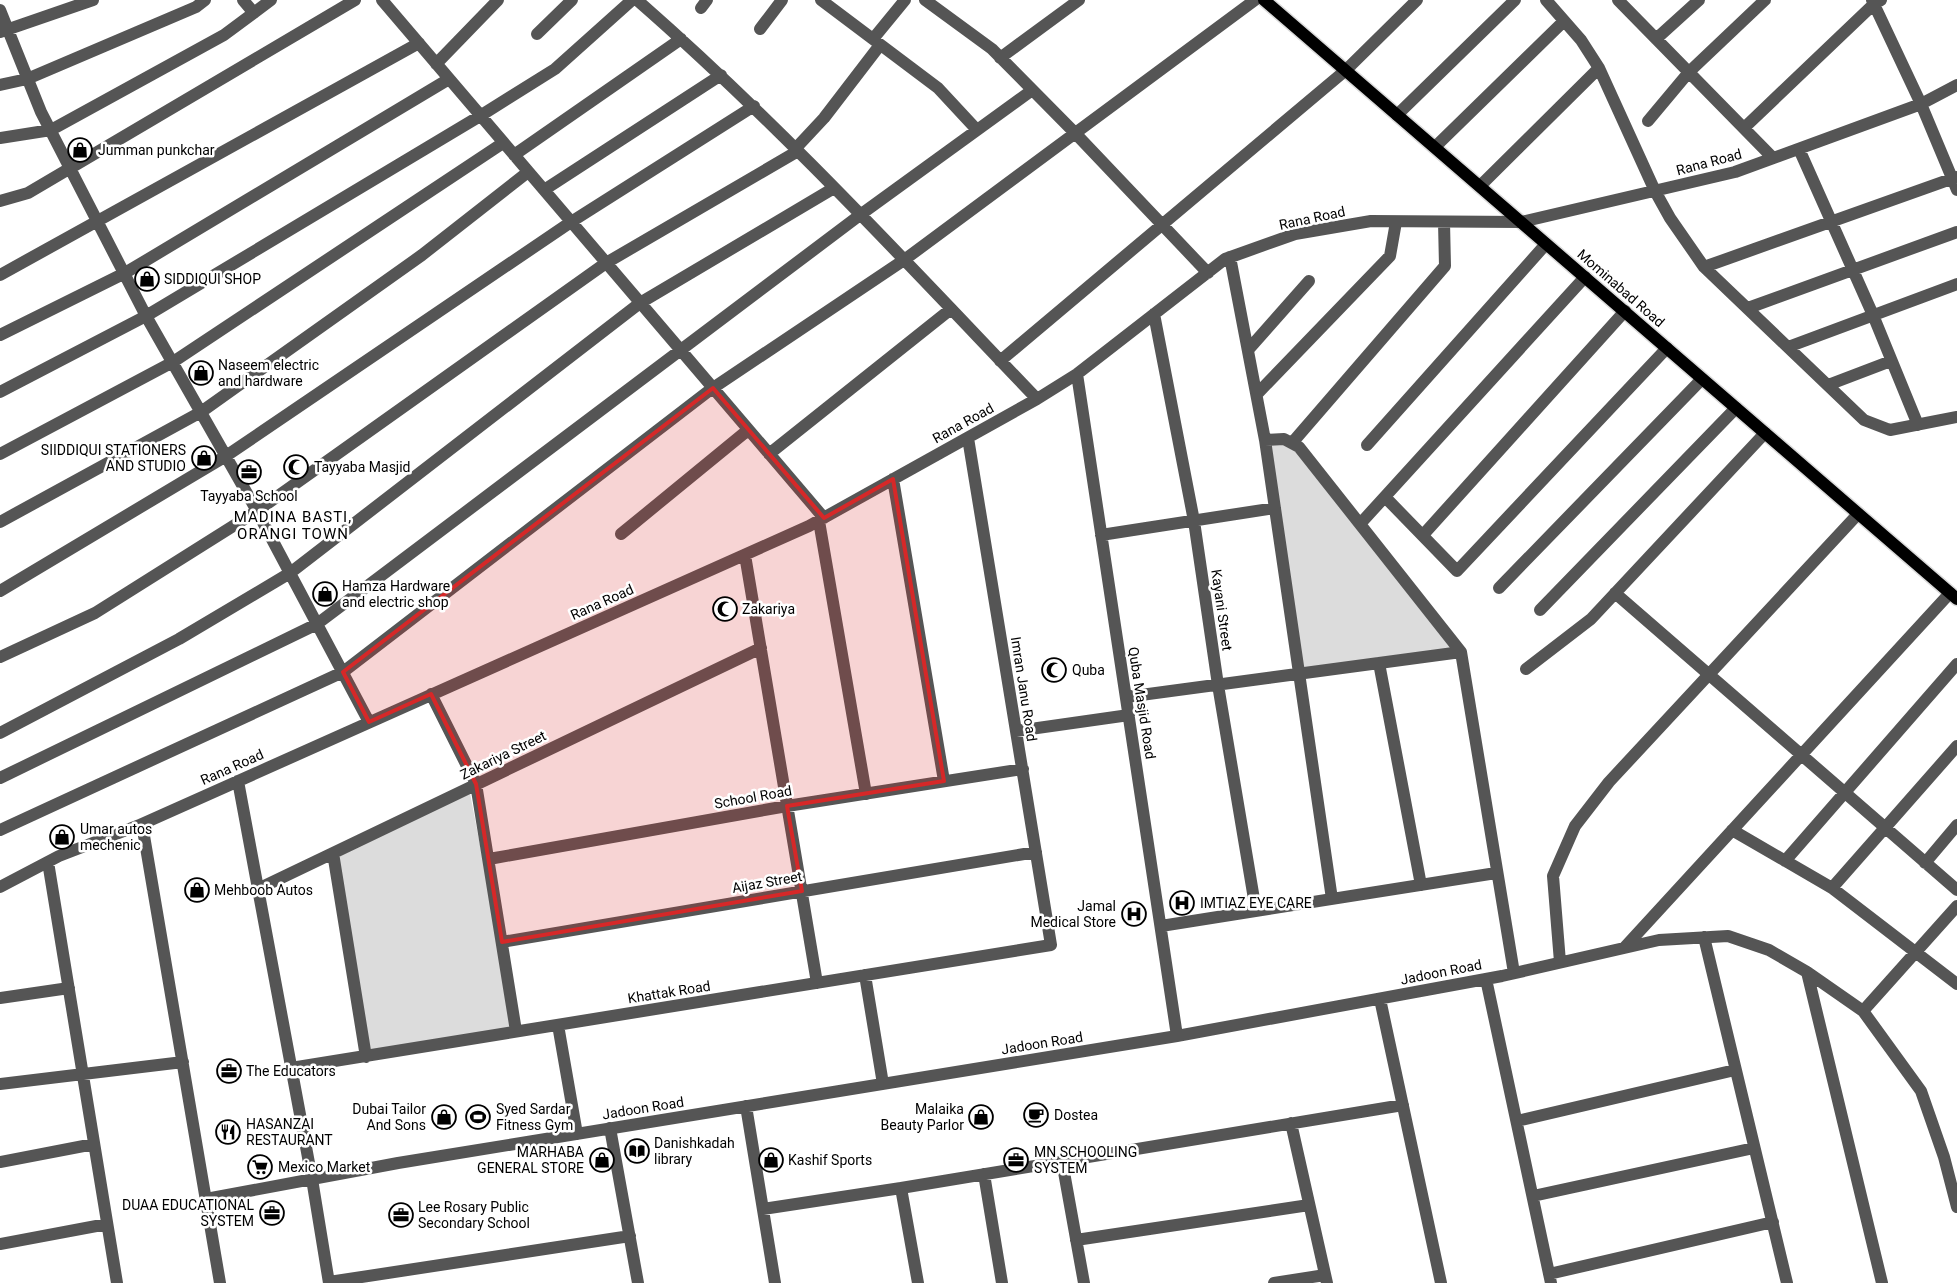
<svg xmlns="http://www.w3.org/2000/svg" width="1957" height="1283" font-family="Roboto,sans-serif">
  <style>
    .green { fill: #dcdcdc }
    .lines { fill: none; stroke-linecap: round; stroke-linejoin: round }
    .major-casing { stroke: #dbdbdb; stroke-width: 15 }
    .minor { stroke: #555; stroke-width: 12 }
    .major { stroke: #000; stroke-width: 12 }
    .marked { fill: #d62828; fill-opacity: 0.2; stroke: #d62828; stroke-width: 4; stroke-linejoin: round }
    .labels { text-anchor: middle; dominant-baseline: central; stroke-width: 5; stroke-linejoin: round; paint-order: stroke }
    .poi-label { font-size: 14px; fill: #000; stroke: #fff; text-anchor: start }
    .street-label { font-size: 14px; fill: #000; stroke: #fff }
    .neighbourhood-label { font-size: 15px; letter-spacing: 1px; fill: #000; stroke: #fff }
  </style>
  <rect width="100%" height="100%" fill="#fff"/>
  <!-- green -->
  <path class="green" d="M1265 440 1299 447 1461 652 1301 674Z
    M469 788 516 1031 366 1057 333 853Z"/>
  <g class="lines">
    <!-- major casing -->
    <g class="major-casing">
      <path id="major" d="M1264 0 1957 599"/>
    </g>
    <!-- minor -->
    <path class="minor" d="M243 0 254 13
      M382 0 824 518
      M637 0C779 124 907 263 1037 399
      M821 0 938 88 977 130
      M925 0 992 49 1075 133 1208 273
      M1546 0 1581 40 1599 68 1655 191 1670 218 1704 267 1864 420 1890 430 1957 417
      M1618 0 1773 158
      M1872 0 1921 104 1957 190
      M701 8 707 0
      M0 10 41 112 146 316 257 511 369 722
      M760 29 782 0
      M0 32 93 0
      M537 34 572 0
      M873 39 905 0
      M1656 39 1699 0
      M1000 58 1079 0
      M436 64 498 0
      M0 85 27 79 196 7 205 0
      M1397 115 1515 0
      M1648 121 1689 72 1765 0
      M1744 128 1874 4 1881 0
      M0 138 51 130 224 35 271 0
      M1435 147 1564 21
      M796 148 824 118 880 45
      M1799 149 1873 315 1918 425
      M514 155 681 39
      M1480 186 1599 68
      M544 190 721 75
      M0 201 28 193 355 0
      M1230 257 1265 440 1332 899
      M1704 267 1957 177
      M0 275 419 43
      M1748 308 1957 232
      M1154 314 1194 521 1218 685 1256 911
      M0 335 125 273 449 79
      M1788 347 1957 284
      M1248 350 1309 281
      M1000 361 1346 70 1417 0
      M1077 374 1177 1036
      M1828 385 1891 361
      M0 392 146 316 480 116 555 69 632 0
      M1257 394 1390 256 1396 222
      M1265 440 1284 439 1299 447 1461 652 1514 973
      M1292 443 1445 266 1444 222
      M1367 445 1546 244
      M0 454 173 362 503 143
      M769 454 951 309
      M893 479 944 781
      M1385 497 1457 571 1667 348
      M819 521 866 794
      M0 522 201 412 422 255 528 172
      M1360 524 1585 277
      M621 534 748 430
      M1101 535 1275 508
      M1423 535 1625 311
      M745 555 817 983
      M1499 588 1702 379
      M0 591 226 456 571 222 754 106
      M1615 593 1957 890
      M1540 610 1736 408
      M0 657 95 613 257 511 606 263 798 151
      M1379 663 1421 885
      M1526 669 1591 619 1765 433
      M431 694 476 784 516 1031
      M1126 697 1461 652
      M1016 731 1129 715
      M0 733 179 639 290 573 640 303 834 188
      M0 778 317 624 860 215 1031 91
      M238 781 312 1179 329 1283
      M142 824 220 1283
      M0 830 343 672 710 390 904 260 1255 0
      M1732 830 1832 888 1957 984
      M333 853 366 1057
      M489 859 787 806 1023 769
      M1785 861 1957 664
      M48 862 117 1283
      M1925 863 1957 825
      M0 887 59 856 142 824 809 526 1037 399 1077 374 1225 259 1295 234 1371 221 1521 222 1735 172 1921 104 1957 85
      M1832 888 1957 746
      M258 889 761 648
      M1161 926 1496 873
      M1704 937 1787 1283
      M502 942 1036 852
      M1624 948 1950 593
      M1560 962 1553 876 1575 826 1609 782 1858 514
      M1807 972 1882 1283
      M865 975 883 1084
      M1486 979 1551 1283
      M0 998 69 988
      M1380 999 1441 1283
      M1863 1011 1957 906
      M558 1025 577 1134
      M291 1068 1051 945 968 438
      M0 1084 183 1062
      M746 1106 775 1283
      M1517 1121 1735 1070
      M1291 1123 1327 1283
      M610 1128 638 1283
      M1062 1161 1084 1283
      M0 1162 94 1144
      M984 1174 1002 1283
      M901 1188 918 1283
      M1533 1196 1754 1148
      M206 1199 398 1163 1177 1036 1502 976 1659 940 1728 936 1769 950 1807 972 1863 1011 1921 1091 1944 1157 1957 1207
      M763 1209 901 1188 1403 1105
      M1076 1240 1309 1205
      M0 1244 107 1224
      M1549 1274 1773 1222
      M329 1282 630 1236
      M1274 1283 1325 1275"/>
    <!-- major -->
    <use href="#major" class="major"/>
  </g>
  <!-- marked area -->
  <path class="marked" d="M713 388 824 518 893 479 944 781 787 806 802 891 502 942 476 784 431 694 369 722 343 672Z"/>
  <!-- icons -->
  <defs>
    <g id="shop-ring" transform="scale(1.25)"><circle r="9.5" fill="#fff" stroke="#000" stroke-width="1.5"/><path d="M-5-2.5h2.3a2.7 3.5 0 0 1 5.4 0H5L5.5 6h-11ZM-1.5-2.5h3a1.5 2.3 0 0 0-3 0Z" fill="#000"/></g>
    <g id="mosque-ring" transform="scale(1.25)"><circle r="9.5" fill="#fff" stroke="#000" stroke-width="1.5"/><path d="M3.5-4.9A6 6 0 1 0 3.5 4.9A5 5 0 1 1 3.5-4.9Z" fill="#000"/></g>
    <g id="office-ring" transform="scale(1.25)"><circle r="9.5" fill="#fff" stroke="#000" stroke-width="1.5"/><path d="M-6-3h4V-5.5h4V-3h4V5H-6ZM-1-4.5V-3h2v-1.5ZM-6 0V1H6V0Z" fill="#000"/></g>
    <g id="hospital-ring" transform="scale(1.25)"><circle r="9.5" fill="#fff" stroke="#000" stroke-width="1.5"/><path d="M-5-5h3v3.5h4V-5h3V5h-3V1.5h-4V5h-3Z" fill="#000"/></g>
    <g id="cafe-ring" transform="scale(1.25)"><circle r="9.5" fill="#fff" stroke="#000" stroke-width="1.5"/><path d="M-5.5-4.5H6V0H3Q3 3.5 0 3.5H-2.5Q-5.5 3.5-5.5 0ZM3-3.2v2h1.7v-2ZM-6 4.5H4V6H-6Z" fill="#000"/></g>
    <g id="stadium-ring" transform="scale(1.25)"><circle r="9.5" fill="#fff" stroke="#000" stroke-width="1.5"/><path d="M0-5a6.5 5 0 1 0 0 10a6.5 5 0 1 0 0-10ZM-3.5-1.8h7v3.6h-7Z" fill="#000"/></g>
    <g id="restaurant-ring" transform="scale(1.25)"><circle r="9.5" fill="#fff" stroke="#000" stroke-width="1.5"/><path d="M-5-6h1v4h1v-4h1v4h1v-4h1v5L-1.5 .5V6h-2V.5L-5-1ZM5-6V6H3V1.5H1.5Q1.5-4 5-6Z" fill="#000"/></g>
    <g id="library-ring" transform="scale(1.25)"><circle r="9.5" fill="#fff" stroke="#000" stroke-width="1.5"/><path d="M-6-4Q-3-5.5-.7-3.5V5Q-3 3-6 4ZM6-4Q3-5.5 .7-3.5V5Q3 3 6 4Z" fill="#000"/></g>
    <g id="supermarket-ring" transform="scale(1.25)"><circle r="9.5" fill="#fff" stroke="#000" stroke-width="1.5"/><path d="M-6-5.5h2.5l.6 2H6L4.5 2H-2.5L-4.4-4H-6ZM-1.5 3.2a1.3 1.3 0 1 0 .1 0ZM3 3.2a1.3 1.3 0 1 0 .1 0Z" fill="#000"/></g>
  </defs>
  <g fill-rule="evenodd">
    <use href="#shop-ring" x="80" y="150"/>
    <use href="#shop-ring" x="147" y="279"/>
    <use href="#shop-ring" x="201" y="373"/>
    <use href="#shop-ring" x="204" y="458"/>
    <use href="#mosque-ring" x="296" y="467"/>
    <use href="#office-ring" x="249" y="472"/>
    <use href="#shop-ring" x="325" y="594"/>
    <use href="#mosque-ring" x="725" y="609"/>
    <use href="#mosque-ring" x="1054" y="670"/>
    <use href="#shop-ring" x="62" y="837"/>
    <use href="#shop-ring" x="197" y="890"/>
    <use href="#hospital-ring" x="1182" y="903"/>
    <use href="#hospital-ring" x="1134" y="914"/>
    <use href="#office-ring" x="229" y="1071"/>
    <use href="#cafe-ring" x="1036" y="1115"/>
    <use href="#shop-ring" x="444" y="1117"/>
    <use href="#stadium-ring" x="478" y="1117"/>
    <use href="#shop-ring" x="981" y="1117"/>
    <use href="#restaurant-ring" x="228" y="1132"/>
    <use href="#library-ring" x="637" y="1151"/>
    <use href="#shop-ring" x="602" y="1160"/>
    <use href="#shop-ring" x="771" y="1160"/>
    <use href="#office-ring" x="1016" y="1160"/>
    <use href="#supermarket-ring" x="260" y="1167"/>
    <use href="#office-ring" x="272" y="1213"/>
    <use href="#office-ring" x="401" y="1215"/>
  </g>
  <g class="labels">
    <!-- poi labels -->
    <g class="poi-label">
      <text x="98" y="150">Jumman punkchar</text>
      <text x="164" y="279">SIDDIQUI SHOP</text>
      <text x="218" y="365">Naseem electric<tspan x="218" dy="16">and hardware</tspan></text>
      <text x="186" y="450" text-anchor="end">SIIDDIQUI STATIONERS<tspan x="186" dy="16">AND STUDIO</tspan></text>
      <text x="314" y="467">Tayyaba Masjid</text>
      <text x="249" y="496" text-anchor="middle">Tayyaba School</text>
      <text x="342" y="586">Hamza Hardware<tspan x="342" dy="16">and electric shop</tspan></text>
      <text x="742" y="609">Zakariya</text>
      <text x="1072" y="670">Quba</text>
      <text x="80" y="829">Umar autos<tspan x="80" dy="16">mechenic</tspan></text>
      <text x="214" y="890">Mehboob Autos</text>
      <text x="1200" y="903">IMTIAZ EYE CARE</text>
      <text x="1116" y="906" text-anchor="end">Jamal<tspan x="1116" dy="16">Medical Store</tspan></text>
      <text x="246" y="1071">The Educators</text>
      <text x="426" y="1109" text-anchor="end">Dubai Tailor<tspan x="426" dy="16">And Sons</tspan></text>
      <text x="496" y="1109">Syed Sardar<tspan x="496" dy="16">Fitness Gym</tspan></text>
      <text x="964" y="1109" text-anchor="end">Malaika<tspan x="964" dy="16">Beauty Parlor</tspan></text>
      <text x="1054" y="1115">Dostea</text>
      <text x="246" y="1124">HASANZAI<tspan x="246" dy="16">RESTAURANT</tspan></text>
      <text x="654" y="1143">Danishkadah<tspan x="654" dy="16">library</tspan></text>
      <text x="584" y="1152" text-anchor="end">MARHABA<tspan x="584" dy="16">GENERAL STORE</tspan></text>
      <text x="1034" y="1152">MN SCHOOLING<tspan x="1034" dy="16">SYSTEM</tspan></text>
      <text x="788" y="1160">Kashif Sports</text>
      <text x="278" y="1167">Mexico Market</text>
      <text x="254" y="1205" text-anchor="end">DUAA EDUCATIONAL<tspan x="254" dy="16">SYSTEM</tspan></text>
      <text x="418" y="1207">Lee Rosary Public<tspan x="418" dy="16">Secondary School</tspan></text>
    </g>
    <!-- street labels -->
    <g class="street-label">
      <text transform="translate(1709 162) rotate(-15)">Rana Road</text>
      <text transform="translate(1312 218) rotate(-12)">Rana Road</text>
      <text transform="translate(1621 288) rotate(41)">Mominabad Road</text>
      <text transform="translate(963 423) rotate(-29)">Rana Road</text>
      <text transform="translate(602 602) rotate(-24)">Rana Road</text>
      <text transform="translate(1222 610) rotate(82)">Kayani Street</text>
      <text transform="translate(1024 689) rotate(81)">Imran Janu Road</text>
      <text transform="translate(1142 703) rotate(81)">Quba Masjid Road</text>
      <text transform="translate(503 755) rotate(-26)">Zakariya Street</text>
      <text transform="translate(232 767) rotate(-24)">Rana Road</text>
      <text transform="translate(753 797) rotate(-10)">School Road</text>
      <text transform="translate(767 882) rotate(-10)">Aijaz Street</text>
      <text transform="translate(1441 972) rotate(-11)">Jadoon Road</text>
      <text transform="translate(669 992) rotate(-9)">Khattak Road</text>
      <text transform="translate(1042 1043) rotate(-9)">Jadoon Road</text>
      <text transform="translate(643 1108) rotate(-9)">Jadoon Road</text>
    </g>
    <!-- neighbourhood labels -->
    <g class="neighbourhood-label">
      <text x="293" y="517">MADINA BASTI,<tspan x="293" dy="17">ORANGI TOWN</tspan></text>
    </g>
  </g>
</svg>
